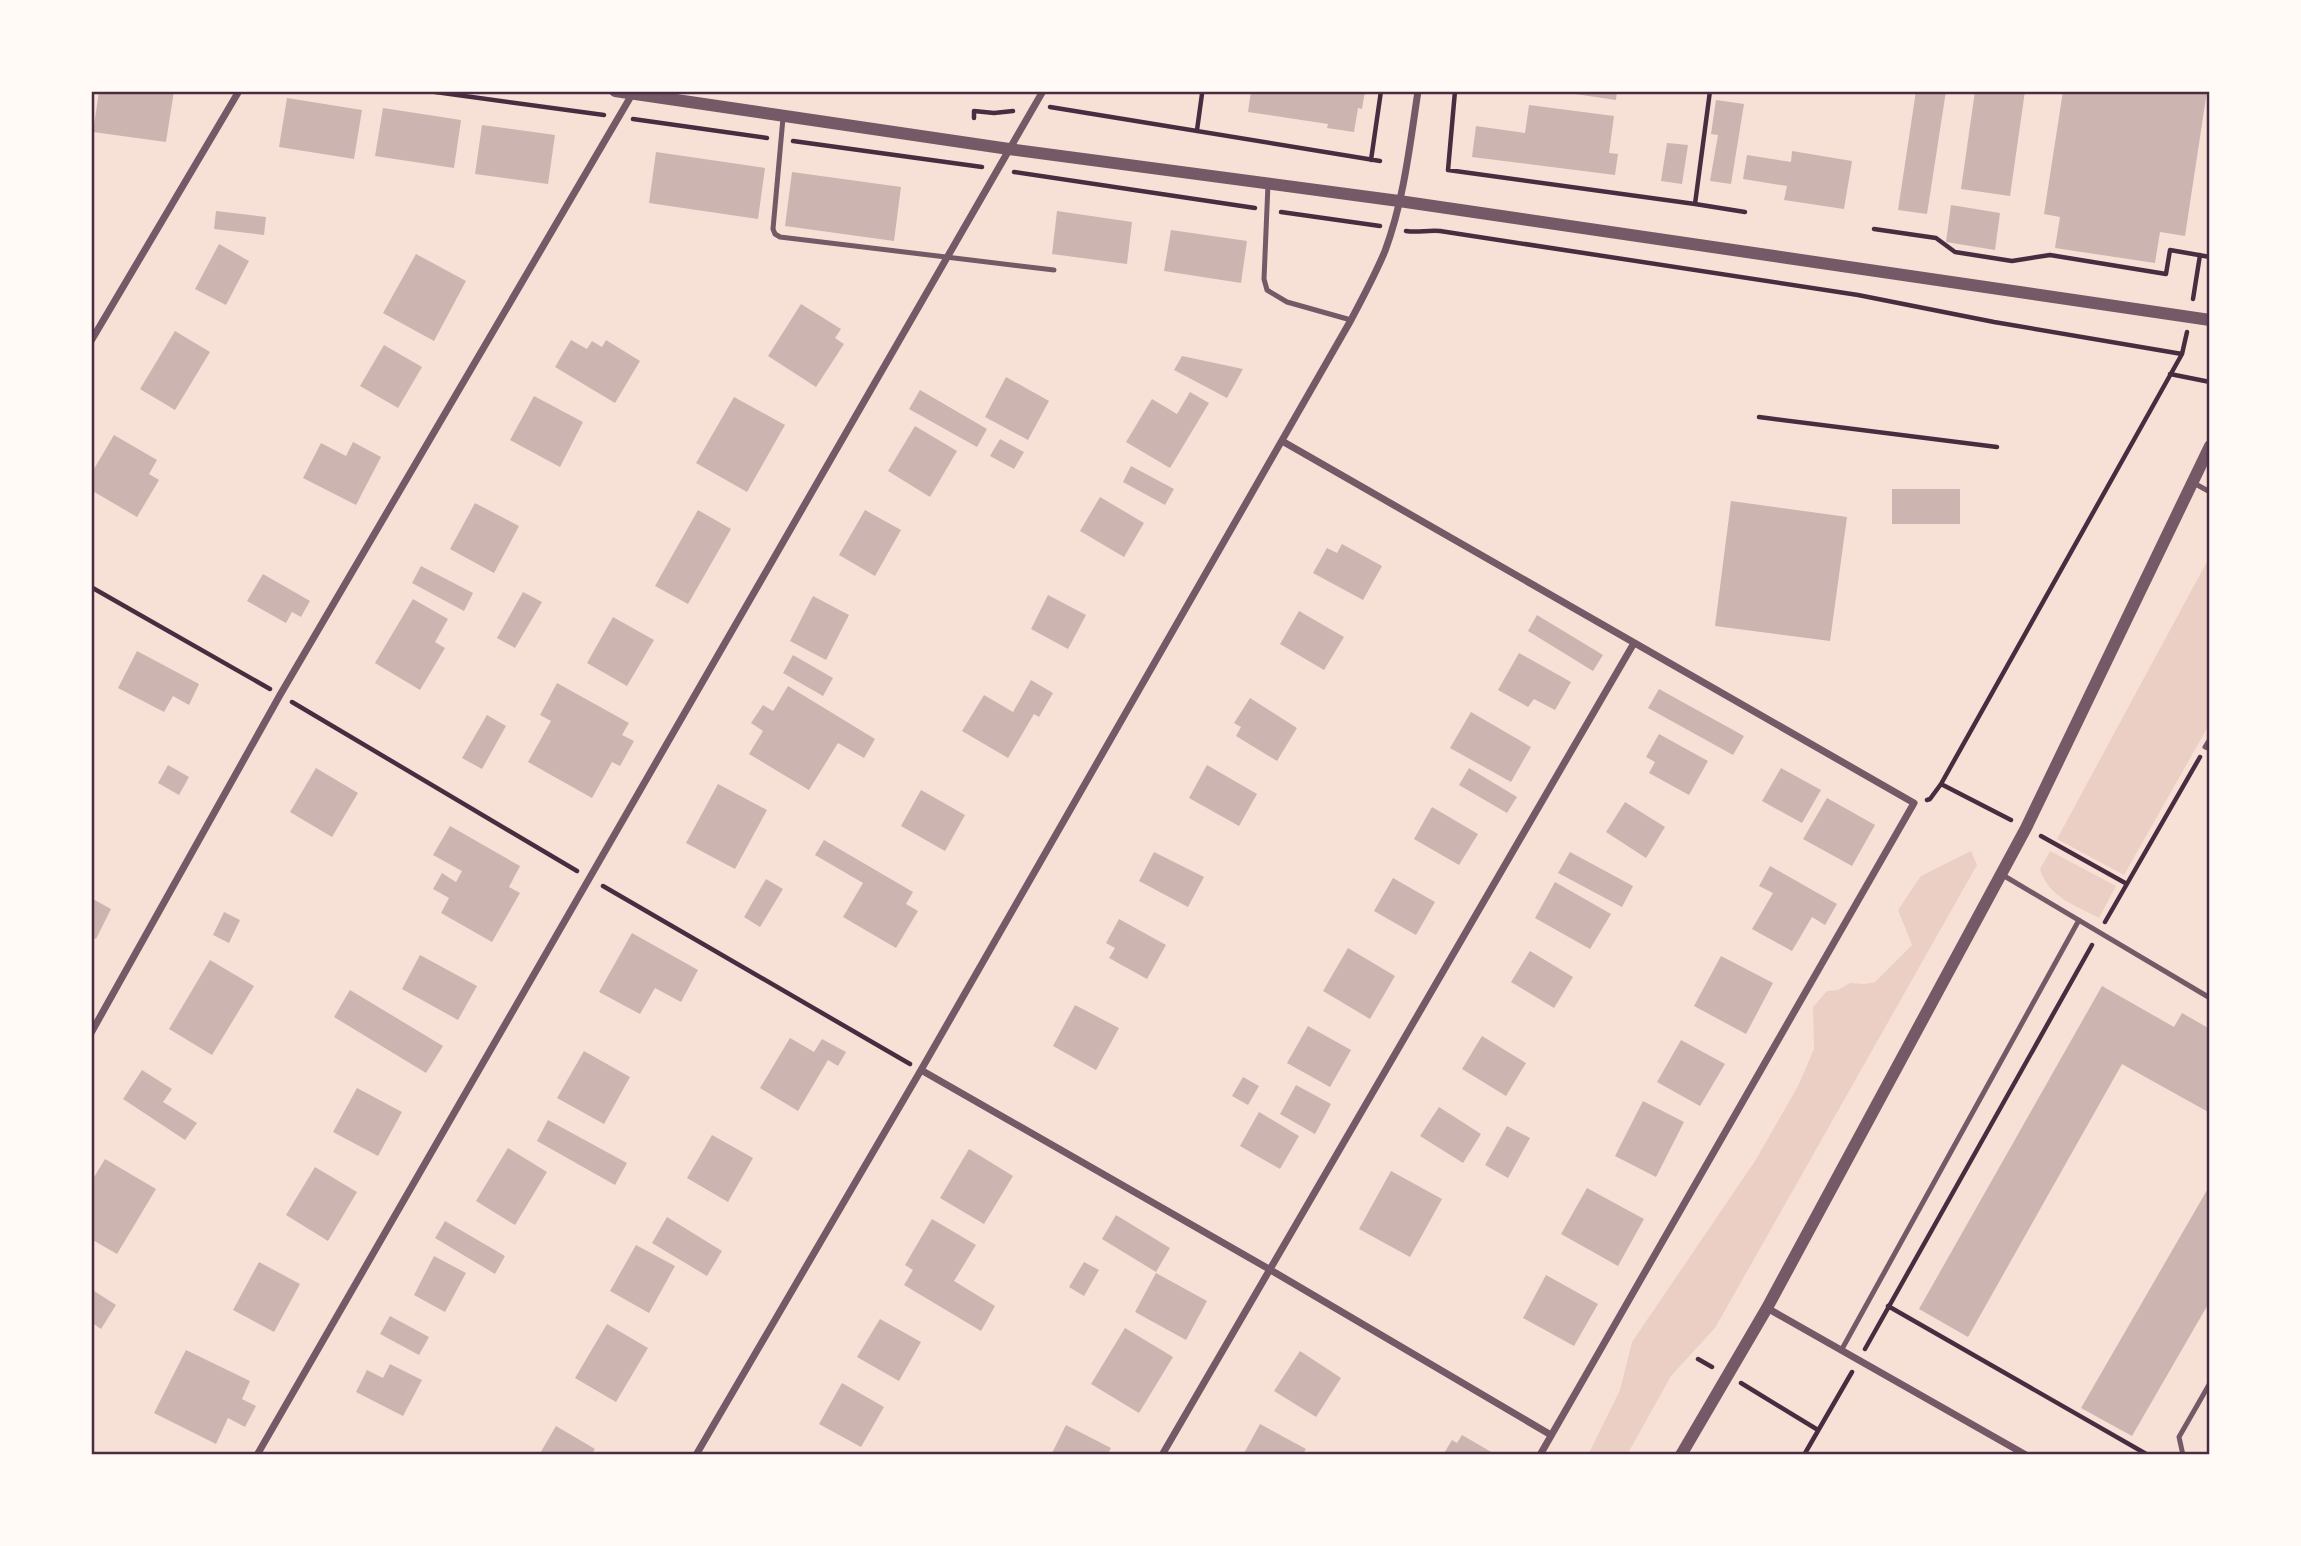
<svg xmlns="http://www.w3.org/2000/svg" width="2301" height="1546" font-family="Commissioner,sans-serif">
  <style>
    .green { fill: #ebcfc5 }
    .building { fill: #ccb4b1 }
    .lines { fill: none; stroke-linecap: round; stroke-linejoin: round }
    .path { stroke: #4a2c40; stroke-width: 4.5 }
    .service { stroke: #755966; stroke-width: 5 }
    .minor { stroke: #755966; stroke-width: 7 }
    .tertiary { stroke: #755966; stroke-width: 12 }
    .neatline { fill: none; stroke: #4a2c40; stroke-width: 2.5 }
  </style>
  <rect width="100%" height="100%" fill="#f7e1d7"/>
  <!-- green -->
  <path class="green" d="M2210 556V723L2124 875 2057 839Z
    M1971 851 1977 865 1715 1328 1671 1376 1627 1455H1588L1620 1390 1632 1342 1755 1161 1798 1086 1814 1049 1813 1007 1827 991 1838 990 1850 983 1865 984 1875 982 1912 945 1898 910 1921 876Z
    M2050 851 2116 886 2099 918C2076 906 2047 896 2040 869Z"/>
  <!-- building -->
  <path class="building" d="M99 91H174L166 142 93 132Z
    M1251 91H1365L1362 109 1358 108 1354 132 1327 128 1328 124 1248 112Z
    M1576 91H1617L1616 100 1575 94Z
    M1916 91H1946L1927 214 1898 210Z
    M1975 91H2025L2010 196 1961 189Z
    M2063 91H2207L2185 236 2160 232 2155 263 2055 248 2060 217 2044 214Z
    M287 98 362 110 354 159 279 147Z
    M1716 100 1744 104 1731 184 1710 181 1718 135 1711 134Z
    M1529 105 1614 116 1609 153 1618 154 1615 175 1472 157 1476 126 1525 133Z
    M383 108 461 120 454 168 375 156Z
    M482 125 555 135 548 184 475 174Z
    M1667 143 1688 145 1682 184 1661 181Z
    M1792 151 1852 161 1844 209 1784 200 1787 186 1743 179 1747 155 1791 162Z
    M656 152 765 168 758 219 649 203Z
    M792 172 901 187 894 241 785 226Z
    M1951 205 2000 213 1995 250 1946 242Z
    M216 211 266 217 264 235 214 229Z
    M1057 211 1132 222 1127 264 1052 254Z
    M1171 230 1247 241 1241 283 1164 271Z
    M219 244 249 261 226 305 195 289Z
    M416 254 466 281 434 341 383 313Z
    M801 304 841 329 835 338 844 344 816 387 768 356Z
    M175 331 210 352 175 410 140 389Z
    M571 340 587 349 592 341 602 347 606 340 640 361 615 403 555 367Z
    M384 345 422 367 398 408 360 386Z
    M1182 356 1243 369 1227 398 1174 370Z
    M1006 377 1049 401 1028 440 985 417Z
    M920 390 987 429 977 447 909 409Z
    M1190 392 1209 403 1170 468 1126 442 1152 399 1177 414Z
    M534 396 583 422 560 467 510 440Z
    M734 397 785 425 747 492 696 463Z
    M915 426 957 451 930 497 888 471Z
    M114 435 157 460 149 474 159 480 137 517 91 490V474Z
    M1000 439 1024 452 1014 469 990 456Z
    M353 442 381 457 356 505 303 478 321 443 346 456Z
    M1131 466 1174 489 1165 505 1123 482Z
    M1892 489H1960V524H1892Z
    M1100 497 1144 523 1124 557 1080 531Z
    M1731 501 1847 517 1830 641 1715 626Z
    M475 503 519 526 494 573 450 549Z
    M698 510 731 529 688 604 655 586Z
    M865 510 901 530 875 576 839 555Z
    M1342 544 1382 566 1363 600 1313 573 1327 548 1337 553Z
    M421 566 473 593 464 611 412 583Z
    M263 574 310 601 301 617 292 612 286 623 247 601Z
    M523 592 542 602 515 648 497 638Z
    M1048 595 1086 615 1068 649 1031 629Z
    M813 596 849 615 826 660 790 641Z
    M413 599 448 619 435 642 445 648 420 690 375 663Z
    M1299 611 1344 637 1324 670 1280 644Z
    M1537 615 1603 655 1593 671 1528 631Z
    M613 617 654 640 627 686 587 663Z
    M137 651 199 684 189 705 173 696 164 712 118 688Z
    M1519 653 1571 682 1555 710 1534 699 1528 707 1498 690Z
    M793 655 833 678 823 696 783 673Z
    M1031 680 1053 693 1039 717 1034 714 1008 758 962 731 984 695 1013 712Z
    M557 683 629 723 622 735 634 741 620 766 612 762 592 798 528 762 551 721 540 715Z
    M788 686 875 739 864 758 838 743 809 790 749 754 763 731 751 723 763 705 773 711Z
    M1659 689 1744 736 1733 755 1648 708Z
    M1250 698 1297 728 1277 761 1236 736 1241 727 1234 723Z
    M1471 712 1531 747 1511 782 1450 748Z
    M487 715 506 726 482 769 462 758Z
    M1659 734 1708 761 1689 795 1649 773 1655 762 1646 757Z
    M168 765 189 777 179 795 158 783Z
    M1207 765 1257 794 1239 826 1189 798Z
    M316 768 358 793 332 837 290 812Z
    M1469 768 1517 797 1507 813 1459 785Z
    M1781 768 1821 790 1802 823 1762 801Z
    M718 784 767 810 735 869 686 843Z
    M921 790 965 815 945 851 901 826Z
    M1827 798 1875 825 1852 866 1803 839Z
    M1625 802 1665 827 1646 858 1606 832Z
    M1432 807 1478 834 1459 865 1414 839Z
    M450 826 520 866 509 887 520 893 492 942 441 913 449 898 433 889 442 873 456 882 462 871 433 855Z
    M824 840 913 892 906 904 918 911 896 948 843 917 863 883 815 855Z
    M1154 852 1204 877 1188 907 1139 881Z
    M1570 852 1633 886 1622 907 1558 873Z
    M1770 866 1837 904 1825 925 1812 917 1792 951 1752 929 1773 893 1759 886Z
    M1393 878 1435 902 1416 935 1374 911Z
    M766 879 783 889 760 927 744 917Z
    M1555 882 1611 914 1590 949 1535 918Z
    M91 898 111 909 96 939 91 936Z
    M224 912 240 920 229 943 213 935Z
    M1119 919 1166 945 1147 979 1109 958 1115 948 1106 943Z
    M632 933 698 970 681 1002 655 988 640 1014 599 992Z
    M1348 948 1395 976 1370 1019 1323 991Z
    M1530 951 1573 977 1554 1008 1511 982Z
    M420 955 477 986 458 1020 402 989Z
    M1721 956 1773 983 1746 1034 1694 1006Z
    M210 960 254 986 212 1055 169 1029Z
    M2102 986 2174 1027 2182 1013 2210 1029V1113L2122 1064 1968 1337 1919 1309Z
    M350 990 443 1046 426 1073 334 1017Z
    M1075 1005 1119 1028 1096 1070 1053 1046Z
    M1308 1026 1351 1050 1330 1087 1287 1063Z
    M1482 1036 1526 1063 1506 1096 1462 1069Z
    M790 1038 814 1052 822 1039 846 1052 838 1066 828 1060 798 1111 760 1088Z
    M1681 1040 1725 1064 1700 1106 1657 1082Z
    M584 1051 630 1077 604 1124 557 1098Z
    M142 1070 172 1089 163 1102 197 1123 185 1140 123 1099Z
    M1243 1077 1259 1086 1248 1105 1232 1096Z
    M1296 1085 1331 1104 1315 1134 1280 1114Z
    M357 1088 402 1112 378 1156 333 1132Z
    M1643 1101 1684 1122 1656 1177 1615 1156Z
    M1439 1107 1481 1134 1463 1163 1420 1136Z
    M1259 1112 1299 1136 1280 1169 1240 1146Z
    M548 1120 627 1163 615 1185 537 1141Z
    M1507 1126 1530 1138 1508 1178 1485 1165Z
    M712 1135 753 1158 728 1202 687 1178Z
    M508 1148 547 1172 515 1225 476 1201Z
    M969 1149 1013 1176 984 1224 940 1198Z
    M105 1159 156 1189 117 1254 91 1239V1182Z
    M315 1167 357 1192 328 1241 286 1215Z
    M1391 1171 1442 1199 1410 1257 1359 1229Z
    M2210 1185V1301L2132 1436 2081 1408Z
    M1587 1188 1644 1219 1618 1266 1561 1234Z
    M1116 1215 1170 1248 1156 1272 1102 1239Z
    M667 1217 722 1251 707 1276 652 1243Z
    M932 1219 976 1245 954 1281 995 1306 981 1331 904 1285 913 1270 905 1265Z
    M445 1221 505 1256 495 1274 435 1238Z
    M636 1245 675 1266 649 1313 610 1291Z
    M434 1256 466 1273 445 1312 414 1295Z
    M259 1262 300 1284 274 1332 233 1310Z
    M1084 1262 1099 1270 1084 1296 1069 1287Z
    M1156 1273 1207 1301 1186 1340 1135 1312Z
    M1546 1275 1598 1304 1574 1346 1523 1318Z
    M91 1289 116 1305 101 1329 91 1322Z
    M390 1316 429 1337 419 1355 380 1334Z
    M880 1319 921 1342 899 1381 857 1357Z
    M607 1324 648 1348 616 1402 575 1378Z
    M1125 1328 1173 1357 1139 1413 1091 1384Z
    M186 1350 250 1381 242 1399 256 1406 245 1427 228 1418 216 1444 154 1413Z
    M1300 1351 1341 1378 1316 1417 1274 1391Z
    M390 1364 422 1380 403 1416 356 1392 367 1370 383 1378Z
    M842 1383 884 1407 861 1447 819 1424Z
    M1260 1424 1306 1449 1302 1455H1243Z
    M1066 1425 1111 1448 1107 1455H1051Z
    M556 1426 595 1449 591 1455H539Z
    M1462 1435 1493 1453 1492 1455H1443L1452 1440 1457 1443Z"/>
  <g class="lines">
    <!-- path -->
    <path class="path" d="M428 91 604 115
      M1455 91 1448 170 1695 204 1710 91
      M1050 107 1380 161
      M974 118V111L994 113 1013 111
      M633 119 767 138
      M1197 130 1202 94
      M793 141 982 167
      M1371 160 1381 91
      M1014 172 1255 208
      M1695 204 1745 212
      M1281 212 1380 226
      M1874 229 1936 238 1955 252 2012 261 2050 255 2166 274 2170 250 2210 257
      M1406 231C1417 233 1427 230 1440 231L1858 295 1994 322 2182 354
      M2193 299 2200 255
      M2170 374 2210 382
      M1759 417 1997 447
      M91 587 270 689
      M292 702 577 871
      M1941 784 2011 820
      M1927 800 1930 799 1941 784 2182 354 2187 332
      M2041 836 2127 884
      M603 886 910 1064
      M2105 922 2200 757
      M1888 1306 2148 1455
      M1865 1349 2092 945
      M1698 1359 1712 1367
      M1741 1383 1818 1430
      M1804 1455 1852 1372"/>
    <!-- service -->
    <path class="service" d="M783 118 773 229 775 234 780 237 1054 270
      M1268 184 1264 279 1267 290 1287 302 1351 320
      M2192 482 2210 492
      M2210 739 2205 747 2210 749
      M2001 874 2210 998
      M1842 1349 2079 920
      M2183 1455 2179 1437 2210 1383"/>
    <!-- minor -->
    <path class="minor" d="M91 341 239 91
      M1282 441 1914 803 1540 1455
      M91 1033 280 695 634 91
      M921 1070 1269 1269 1551 1435
      M1767 1308 2026 1455
      M257 1455 1043 91
      M696 1455 921 1070 1351 320C1363 297 1375 275 1385 251 1404 200 1410 144 1418 91
      M1162 1455 1634 643"/>
    <!-- tertiary -->
    <path class="tertiary" d="M615 91 1009 149 1399 201 2210 320
      M1681 1455 1767 1308 2026 828 2210 446"/>
  </g>
  <!-- border -->
  <rect width="2301" height="1546" fill="none" stroke="#fffaf5" stroke-width="186"/>
  <rect x="93" y="93" width="2115" height="1360" class="neatline"/>
</svg>
